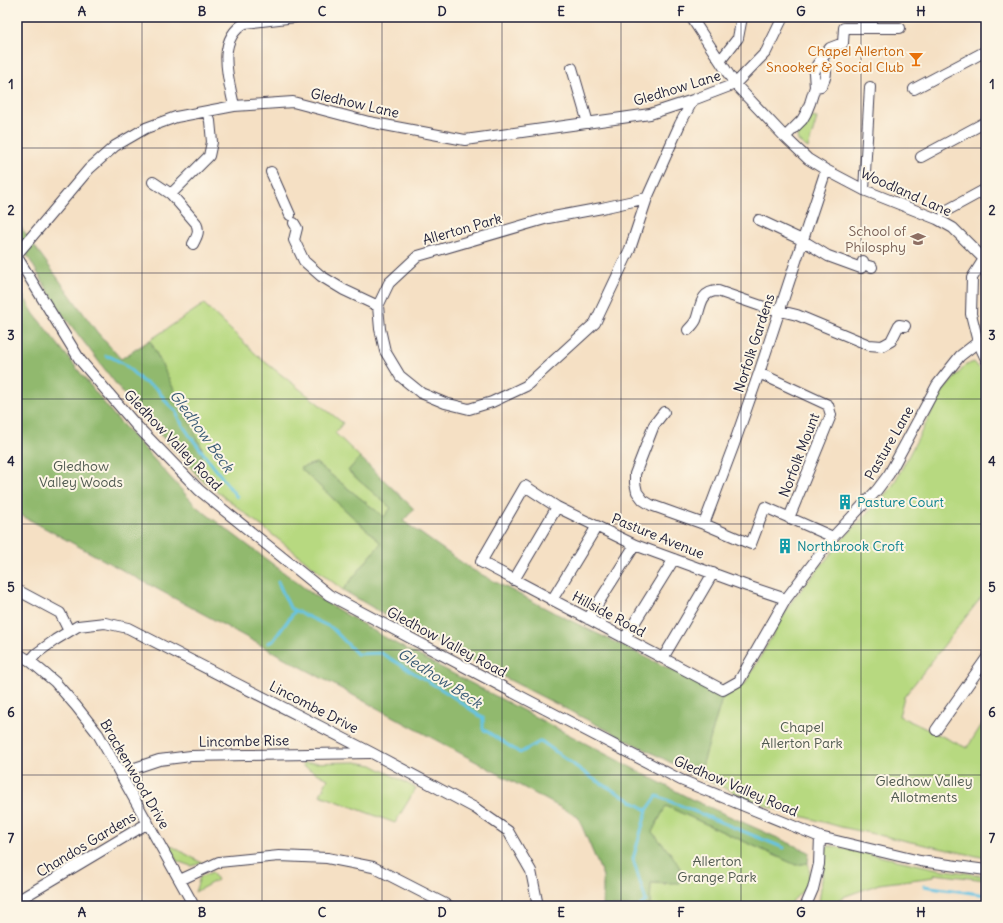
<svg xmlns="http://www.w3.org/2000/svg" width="1003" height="923" font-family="Delius,sans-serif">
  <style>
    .green { fill: #b7d980; stroke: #6c7e5e }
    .forest { fill: #91b96e; stroke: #5a6e54 }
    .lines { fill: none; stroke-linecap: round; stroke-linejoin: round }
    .stream { stroke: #65c4e4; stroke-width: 3 }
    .minor-casing { stroke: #423e50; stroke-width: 12 }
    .minor { stroke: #fff; stroke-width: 10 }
    .grid { fill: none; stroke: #22223b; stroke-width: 1; stroke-opacity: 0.55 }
    .labels { text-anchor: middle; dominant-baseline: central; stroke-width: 4; stroke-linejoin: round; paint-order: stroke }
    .food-label { font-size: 14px; fill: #c56008; stroke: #fcf5e5; text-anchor: end }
    .street-label { font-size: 14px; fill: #22223b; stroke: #fcf5e5 }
    .education-label { font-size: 14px; fill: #785e54; stroke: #fcf5e5; text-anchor: end }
    .park-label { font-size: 14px; fill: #4f5950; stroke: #fcf5e5 }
    .culture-label { font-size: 14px; fill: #0d838f; stroke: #fcf5e5; text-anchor: start }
    .water-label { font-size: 15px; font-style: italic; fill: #395b76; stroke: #fcf5e5 }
    .neatline { fill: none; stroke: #22223b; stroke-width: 1.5 }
    .grid-label { font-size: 13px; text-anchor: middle; font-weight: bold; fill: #22223b }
  </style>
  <rect width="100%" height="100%" fill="#fcf5e5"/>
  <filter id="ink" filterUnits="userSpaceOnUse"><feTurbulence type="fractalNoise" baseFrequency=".025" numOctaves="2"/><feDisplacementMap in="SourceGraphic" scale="8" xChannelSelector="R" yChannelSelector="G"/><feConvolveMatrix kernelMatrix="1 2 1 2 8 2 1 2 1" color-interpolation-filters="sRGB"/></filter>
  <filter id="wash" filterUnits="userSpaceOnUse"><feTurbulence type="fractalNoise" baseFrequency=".012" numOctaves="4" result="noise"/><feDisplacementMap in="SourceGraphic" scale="16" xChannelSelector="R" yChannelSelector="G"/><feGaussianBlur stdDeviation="0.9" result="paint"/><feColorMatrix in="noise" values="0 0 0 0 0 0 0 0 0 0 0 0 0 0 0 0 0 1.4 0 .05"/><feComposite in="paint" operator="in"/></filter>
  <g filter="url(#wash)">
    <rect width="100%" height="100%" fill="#f5e0c4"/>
    <!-- green -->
    <path class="green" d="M811 117 817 118 808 148 798 141 797 136 809 118Z
      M204 304 260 358 343 423 335 433 360 457 348 471 391 508 384 517 316 463 300 468 381 543 343 590 200 478 202 448 150 340Z
      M974 362 986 376V591L904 697 899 716 967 748 986 718V858L841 827 769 807 699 777 723 695 745 684 792 601 843 539 892 487 943 391 966 365Z
      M356 762 372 765 416 788 395 823 320 795 328 779 303 766 302 763Z
      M666 806 796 865 808 863C814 885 801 892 787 906H650L651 883 666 884 672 855 652 832Z
      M168 844 202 863 191 866 177 861Z
      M829 846H833L938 869 986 876V880L935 874 934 877 879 884 843 897 835 902 833 906H829L819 903 826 848Z
      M212 872 217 880 195 892 200 877Z"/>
    <!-- forest -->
    <path class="forest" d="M17 222 97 332 121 359 150 340 202 448 200 478 126 397 60 311 17 238Z
      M17 285 34 314 112 413 197 507 315 596 391 641 691 799 809 852 808 863 796 865 666 806 652 832 672 855 680 868V883H651L650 906H603V876L578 817 17 513Z
      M360 457 414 509 403 521 471 569 549 610 723 695 699 777 402 625 343 590 381 543 300 468 316 463 384 517 391 508 348 471Z"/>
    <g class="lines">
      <!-- stream -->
      <path class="stream" d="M106 356 111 357 124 364 142 381 157 389 168 404 177 412 178 418 190 436 237 497
        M278 582 290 608 332 628 357 654 381 653 449 694 483 718V729L520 753 541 741 592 778 647 810 633 859 646 901 640 906
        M268 643 273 641 294 612 296 611
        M647 810 657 796 784 848
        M924 886 986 895"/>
    </g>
  </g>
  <g filter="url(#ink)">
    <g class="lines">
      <!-- minor casing -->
      <g class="minor-casing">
        <path id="minor" d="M691 17 735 84 785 137 808 159 826 170 864 190 937 219 953 228 984 259 972 278 971 314 978 342 986 359
          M720 61 738 38 742 17
          M572 68 588 123
          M815 87 821 86C827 77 828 68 821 59
          M914 89 986 51
          M234 106C229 80 215 40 245 23L296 17
          M785 137 802 120 806 113 810 103 815 87 814 73 817 65 830 48 843 43 844 28H900
          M921 157 986 122
          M271 172 290 215
          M153 182 171 194 196 223C200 232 197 236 193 244
          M864 190 870 87
          M171 194 209 156 212 142 210 121 207 112
          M647 198 630 249 595 323 526 386 492 402 469 409 445 403 421 393 400 376 385 351 380 329 378 306 389 283 418 256 548 218 602 208Z
          M647 198 680 124 693 100
          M944 212 986 189
          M759 220 802 240 828 256 861 268 862 264
          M294 223 297 228 294 240 304 261 321 276 344 290 378 306
          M17 254 89 169 115 146 146 128 176 117 234 106 293 102 369 122 465 140 650 114 693 100 735 84 766 52 783 17
          M17 257 80 360 135 424 199 490 329 595 518 695 681 780 820 837 920 861 986 870
          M863 261 862 264 872 267
          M688 330C691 327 694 324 696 320 701 307 700 291 718 291L764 307 797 315 869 345 882 346 891 341 899 325 905 326
          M759 373 828 405 831 415 789 518
          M664 412 654 425 635 474V483L637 492 643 500 651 505 704 524 751 544 765 507 833 537
          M704 524 733 447 759 373 826 170
          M514 580 557 507
          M17 590 60 613 69 631
          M786 599 747 586 635 545 557 507 525 486 481 562 723 690 739 681 786 599 833 537 877 490 889 474 937 385 960 356 978 342
          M552 600 597 526
          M588 619 635 545
          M625 638 674 559
          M17 653 30 661 55 682 76 706 98 734 194 906
          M663 658 713 573
          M30 661 37 653 55 640 78 626 105 623 128 628 372 753 475 808 508 831 531 871 538 906
          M936 730 986 659
          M120 773 159 760 191 756 370 753
          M180 880 219 862 279 856 327 858 373 867 449 906
          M17 901 148 823
          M805 906 806 905 813 889 819 864 820 837"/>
      </g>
      <!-- minor -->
      <use href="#minor" class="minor"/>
    </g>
  </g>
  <!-- grid -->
  <path class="grid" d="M142 17V906M262 17V906M382 17V906M502 17V906M621 17V906M741 17V906M861 17V906M17 148H986M17 273H986M17 399H986M17 524H986M17 650H986M17 775H986"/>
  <!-- icons -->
  <defs>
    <g id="bar-bare" transform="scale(1.2)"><path d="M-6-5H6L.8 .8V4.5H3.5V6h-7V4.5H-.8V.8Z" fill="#e8710a" stroke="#fcf5e5" stroke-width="2.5" paint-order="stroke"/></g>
    <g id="university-bare" transform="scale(1.2)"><path d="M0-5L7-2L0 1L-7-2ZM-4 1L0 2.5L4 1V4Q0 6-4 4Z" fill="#8d6e63" stroke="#fcf5e5" stroke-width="2.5" paint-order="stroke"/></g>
    <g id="building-bare" transform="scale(1.2)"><path d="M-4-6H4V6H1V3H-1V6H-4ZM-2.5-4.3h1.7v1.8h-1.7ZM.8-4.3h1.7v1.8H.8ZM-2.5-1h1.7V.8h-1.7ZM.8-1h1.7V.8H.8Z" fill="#0f9aa8" stroke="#fcf5e5" stroke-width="2.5" paint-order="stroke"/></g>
  </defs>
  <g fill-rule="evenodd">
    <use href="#bar-bare" x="916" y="59"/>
    <use href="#university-bare" x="918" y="239"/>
    <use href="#building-bare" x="845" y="502"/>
    <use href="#building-bare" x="785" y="546"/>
  </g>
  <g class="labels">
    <!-- food labels -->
    <g class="food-label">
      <text x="904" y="51">Chapel Allerton<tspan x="904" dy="16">Snooker &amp; Social Club</tspan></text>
    </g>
    <!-- street labels -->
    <g class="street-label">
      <text transform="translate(677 88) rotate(-17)">Gledhow Lane</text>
      <text transform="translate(355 103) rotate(13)">Gledhow Lane</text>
      <text transform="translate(906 192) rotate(24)">Woodland Lane</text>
      <text transform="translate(462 229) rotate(-16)">Allerton Park</text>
      <text transform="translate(754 343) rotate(-72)">Norfolk Gardens</text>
      <text transform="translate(173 440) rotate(46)">Gledhow Valley Road</text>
      <text transform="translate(889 443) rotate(-60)">Pasture Lane</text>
      <text transform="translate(799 455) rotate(-69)">Norfolk Mount</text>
      <text transform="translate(658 536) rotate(22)">Pasture Avenue</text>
      <text transform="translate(609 614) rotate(28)">Hillside Road</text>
      <text transform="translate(447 642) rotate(28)">Gledhow Valley Road</text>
      <text transform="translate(314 707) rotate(27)">Lincombe Drive</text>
      <text transform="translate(244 741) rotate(-1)">Lincombe Rise</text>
      <text transform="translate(135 774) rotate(60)">Brackenwood Drive</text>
      <text transform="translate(736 786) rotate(23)">Gledhow Valley Road</text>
      <text transform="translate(86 844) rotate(-31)">Chandos Gardens</text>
    </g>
    <!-- education labels -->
    <g class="education-label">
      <text x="906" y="231">School of<tspan x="906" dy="16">Philosphy</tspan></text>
    </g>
    <!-- park labels -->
    <g class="park-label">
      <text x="81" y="466">Gledhow<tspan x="81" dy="16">Valley Woods</tspan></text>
      <text x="802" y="727">Chapel<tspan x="802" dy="16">Allerton Park</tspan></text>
      <text x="924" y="781">Gledhow Valley<tspan x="924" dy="16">Allotments</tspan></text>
      <text x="717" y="861">Allerton<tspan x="717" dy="16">Grange Park</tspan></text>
    </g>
    <!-- culture labels -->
    <g class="culture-label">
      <text x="857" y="502">Pasture Court</text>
      <text x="797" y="546">Northbrook Croft</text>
    </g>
    <!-- water labels -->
    <g class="water-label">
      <text transform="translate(202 431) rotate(54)">Gledhow Beck</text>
      <text transform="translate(440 678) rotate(33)">Gledhow Beck</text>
    </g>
  </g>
  <!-- margin -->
  <rect width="1003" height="923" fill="none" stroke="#fcf5e5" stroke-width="44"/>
  <rect x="22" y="22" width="959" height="879" class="neatline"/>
  <g class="grid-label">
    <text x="82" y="16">A</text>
    <text x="202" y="16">B</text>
    <text x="322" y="16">C</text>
    <text x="442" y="16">D</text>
    <text x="561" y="16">E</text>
    <text x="681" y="16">F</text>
    <text x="801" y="16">G</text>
    <text x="921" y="16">H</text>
    <text x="11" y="89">1</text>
    <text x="992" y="89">1</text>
    <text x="11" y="215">2</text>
    <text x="992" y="215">2</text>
    <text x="11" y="340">3</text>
    <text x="992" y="340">3</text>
    <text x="11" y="466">4</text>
    <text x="992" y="466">4</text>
    <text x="11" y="592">5</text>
    <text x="992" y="592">5</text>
    <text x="11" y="717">6</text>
    <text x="992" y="717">6</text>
    <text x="11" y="843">7</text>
    <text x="992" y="843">7</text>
    <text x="82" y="917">A</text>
    <text x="202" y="917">B</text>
    <text x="322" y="917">C</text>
    <text x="442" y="917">D</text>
    <text x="561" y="917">E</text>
    <text x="681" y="917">F</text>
    <text x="801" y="917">G</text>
    <text x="921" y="917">H</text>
  </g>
</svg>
